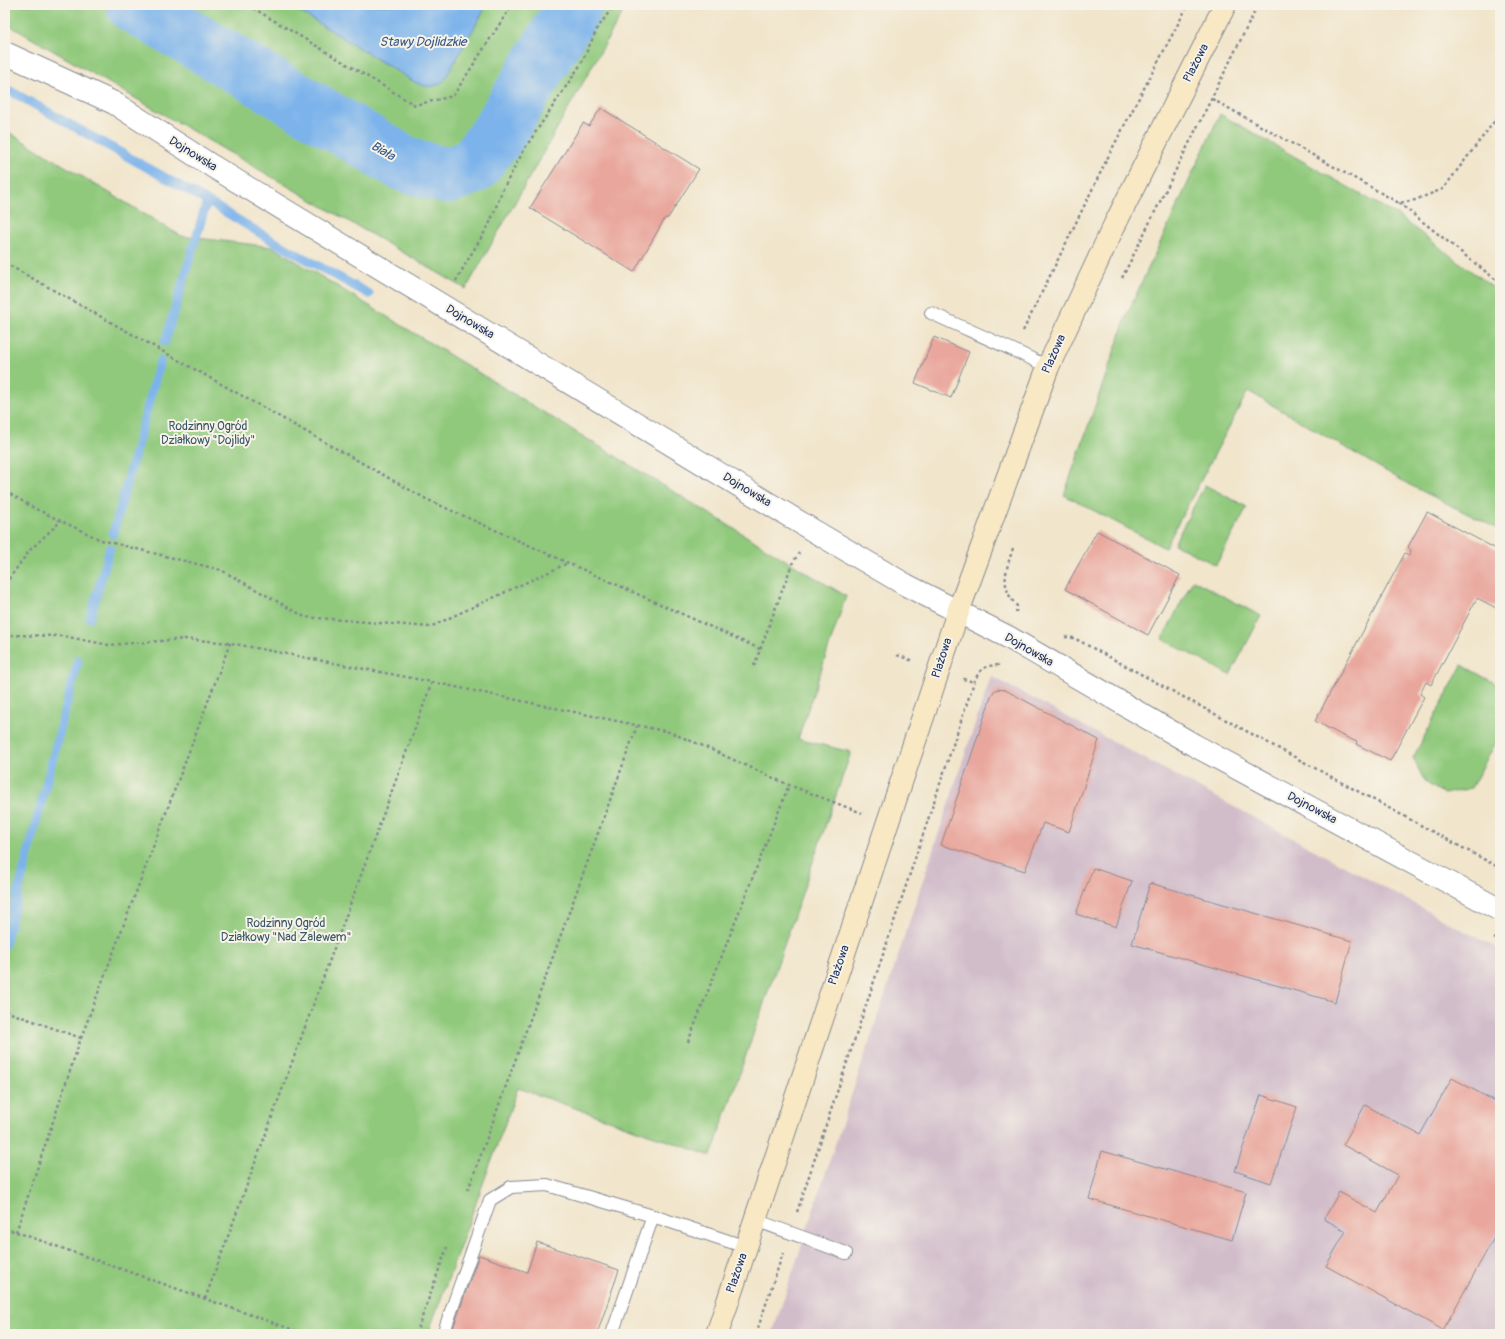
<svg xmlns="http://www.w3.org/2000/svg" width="1505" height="1339" font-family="Pangolin,sans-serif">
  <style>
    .industrial { fill: #d1bdca }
    .green { fill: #90c97c; stroke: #567c6d }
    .water { fill: #7cb3eb; stroke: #4c71a4 }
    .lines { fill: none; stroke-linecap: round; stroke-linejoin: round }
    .stream { stroke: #7cb3eb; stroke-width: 9 }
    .river { stroke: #7cb3eb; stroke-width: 56 }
    .building { fill: #e9a69c }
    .lane-casing { stroke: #868a94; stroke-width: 14 }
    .street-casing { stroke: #868a94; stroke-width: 24 }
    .secondary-casing { stroke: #868a94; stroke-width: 24 }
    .path { stroke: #868a94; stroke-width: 2.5; stroke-dasharray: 3 3; stroke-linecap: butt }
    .lane { stroke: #fff; stroke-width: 12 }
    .street { stroke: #fff; stroke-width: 22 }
    .secondary { stroke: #f8e8c3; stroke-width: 22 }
    .labels { text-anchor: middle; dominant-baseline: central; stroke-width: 4; stroke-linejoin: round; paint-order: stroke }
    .street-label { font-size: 12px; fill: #1b2f5e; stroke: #f7f3e8 }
    .park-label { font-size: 12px; fill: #385666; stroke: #f7f3e8 }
    .water-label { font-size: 13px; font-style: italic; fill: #385788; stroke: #f7f3e8 }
  </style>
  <rect width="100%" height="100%" fill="#f7f3e8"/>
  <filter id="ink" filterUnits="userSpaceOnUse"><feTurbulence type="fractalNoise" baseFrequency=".025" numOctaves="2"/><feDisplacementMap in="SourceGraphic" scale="8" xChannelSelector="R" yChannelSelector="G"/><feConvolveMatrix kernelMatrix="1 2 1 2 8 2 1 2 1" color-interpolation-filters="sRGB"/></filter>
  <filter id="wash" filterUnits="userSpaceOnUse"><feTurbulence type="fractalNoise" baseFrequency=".012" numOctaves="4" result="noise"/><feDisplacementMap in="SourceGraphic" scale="16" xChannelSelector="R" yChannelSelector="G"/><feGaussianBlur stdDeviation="0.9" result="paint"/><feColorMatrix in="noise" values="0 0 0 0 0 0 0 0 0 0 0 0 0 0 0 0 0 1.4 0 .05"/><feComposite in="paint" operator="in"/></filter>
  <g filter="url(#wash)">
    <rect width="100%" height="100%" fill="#f1e5cb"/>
    <!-- industrial -->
    <path class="industrial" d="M991 676 1500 950V1334H772Z"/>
    <!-- green -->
    <path class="green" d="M5 5H627L466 289 5 23Z
      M1220 114 1397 215 1500 293V530L1408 484 1248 391 1165 548 1064 495 1128 312Z
      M5 130 181 236 273 247 792 564 846 596 798 739 851 752 711 1156 518 1088 428 1334H5Z
      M1205 485 1247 507 1216 565 1174 544Z
      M1193 580 1261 616 1230 675 1162 639Z
      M1462 665 1500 686V735L1471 788 1444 794 1425 782 1413 758Z"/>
    <!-- water -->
    <path class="water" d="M289 5H487L444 81C433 88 429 88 416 83Z"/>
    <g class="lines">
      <!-- stream -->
      <path class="stream" d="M5 88 207 201 268 238 369 294
        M253 90 260 80
        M165 342 207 201
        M113 534 160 361
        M90 618 110 548
        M5 944 78 660"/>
      <!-- river -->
      <path class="river" d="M134 5 405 164 447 176 473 166 497 135 575 5"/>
    </g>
    <g id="blocks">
      <!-- building -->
      <path class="building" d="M601 108 699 169 668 218H665L634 272 530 208 583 123 589 126Z
        M934 337 969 352 951 398 915 383Z
        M1427 512 1500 551V610L1477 598 1431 685 1426 682 1420 694 1424 697 1390 761 1356 744 1357 742 1341 735 1315 721 1405 553 1409 555 1411 550 1408 547Z
        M1097 531 1180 575 1148 635 1065 589Z
        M998 689 1005 690 1099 740 1069 832 1043 823 1025 871 941 845 991 697 994 691Z
        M1093 868 1132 881 1116 927 1076 914Z
        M1150 883 1352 941 1335 1002 1132 944Z
        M1452 1078 1500 1104V1227L1443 1330 1326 1266 1346 1231 1324 1219 1339 1192 1377 1213 1398 1175 1343 1145 1365 1105 1420 1135Z
        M1261 1095 1297 1107 1271 1183 1235 1171Z
        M1102 1151 1246 1192 1232 1240 1089 1199Z
        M537 1242 619 1270 597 1334H451L479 1255 527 1272Z"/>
    </g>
  </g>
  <g filter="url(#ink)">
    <use href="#blocks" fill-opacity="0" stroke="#868a94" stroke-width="1"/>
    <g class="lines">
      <!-- lane casing -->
      <g class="lane-casing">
        <path id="lane" d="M931 313C970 331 1009 347 1048 367
          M755 1220 846 1253
          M443 1334 490 1200 511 1187 547 1185 653 1216 746 1247
          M612 1334 653 1216"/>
      </g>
      <!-- street casing -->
      <g class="street-casing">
        <path id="street" d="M5 53 114 103 212 166 814 531 906 585 1008 637 1194 745 1500 910"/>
      </g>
      <!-- secondary casing -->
      <g class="secondary-casing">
        <path id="secondary" d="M717 1334 958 612 1048 367 1114 226 1225 5"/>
      </g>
      <!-- path -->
      <path class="path" d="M248 5 415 105 453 96 512 5
        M1212 99 1399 203 1415 200 1443 189 1500 114
        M1399 203 1500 283
        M5 263 428 500 760 649
        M1122 278 1258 5
        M456 281 470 256 489 225 503 189 525 148 581 64 597 29 614 5
        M1023 331 1112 149 1188 5
        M5 491 36 509 101 540 221 570 305 617 430 627 568 563
        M1013 548C1006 571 999 586 1017 606L1016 612
        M5 584 30 550 61 521
        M5 635 63 636 109 645 185 639 230 643 432 682 669 732 701 745 789 785 862 813
        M1065 637 1074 638 1500 868
        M897 655 913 661
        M754 666 792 564 799 553
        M963 679 974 682
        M1494 938 1500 941
        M5 1011 81 1038
        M688 1042 789 785
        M468 1190 637 726
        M797 1212 974 682C980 669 983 666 998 665V664
        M5 1228 305 1334
        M16 1232 81 1038 230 643
        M205 1299 432 682
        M416 1334 447 1247
        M756 1334 783 1253"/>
      <!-- lane -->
      <use href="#lane" class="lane"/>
      <!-- street -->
      <use href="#street" class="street"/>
      <!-- secondary -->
      <use href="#secondary" class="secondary"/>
    </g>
  </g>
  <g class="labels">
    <!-- street labels -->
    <g class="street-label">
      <text transform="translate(1196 63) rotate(-63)">Plażowa</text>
      <text transform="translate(193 154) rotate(32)">Dojnowska</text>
      <text transform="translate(470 322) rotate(31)">Dojnowska</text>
      <text transform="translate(1054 354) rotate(-66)">Plażowa</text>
      <text transform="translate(747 490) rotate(31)">Dojnowska</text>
      <text transform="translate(1029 650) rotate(30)">Dojnowska</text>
      <text transform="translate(942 658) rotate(-72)">Plażowa</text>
      <text transform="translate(1312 808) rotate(28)">Dojnowska</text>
      <text transform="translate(839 965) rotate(-71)">Plażowa</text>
      <text transform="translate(737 1273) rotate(-71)">Plażowa</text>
    </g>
    <!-- park labels -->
    <g class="park-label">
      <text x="208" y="426">Rodzinny Ogród<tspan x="208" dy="14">Działkowy "Dojlidy"</tspan></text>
      <text x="286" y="923">Rodzinny Ogród<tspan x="286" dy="14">Działkowy "Nad Zalewem"</tspan></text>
    </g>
    <!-- water labels -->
    <g class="water-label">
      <text x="423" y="42">Stawy Dojlidzkie</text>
      <text transform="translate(383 151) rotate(30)">Biała</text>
    </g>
  </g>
  <!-- margin -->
  <rect width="1505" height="1339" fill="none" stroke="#f7f3e8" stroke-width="20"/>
</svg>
